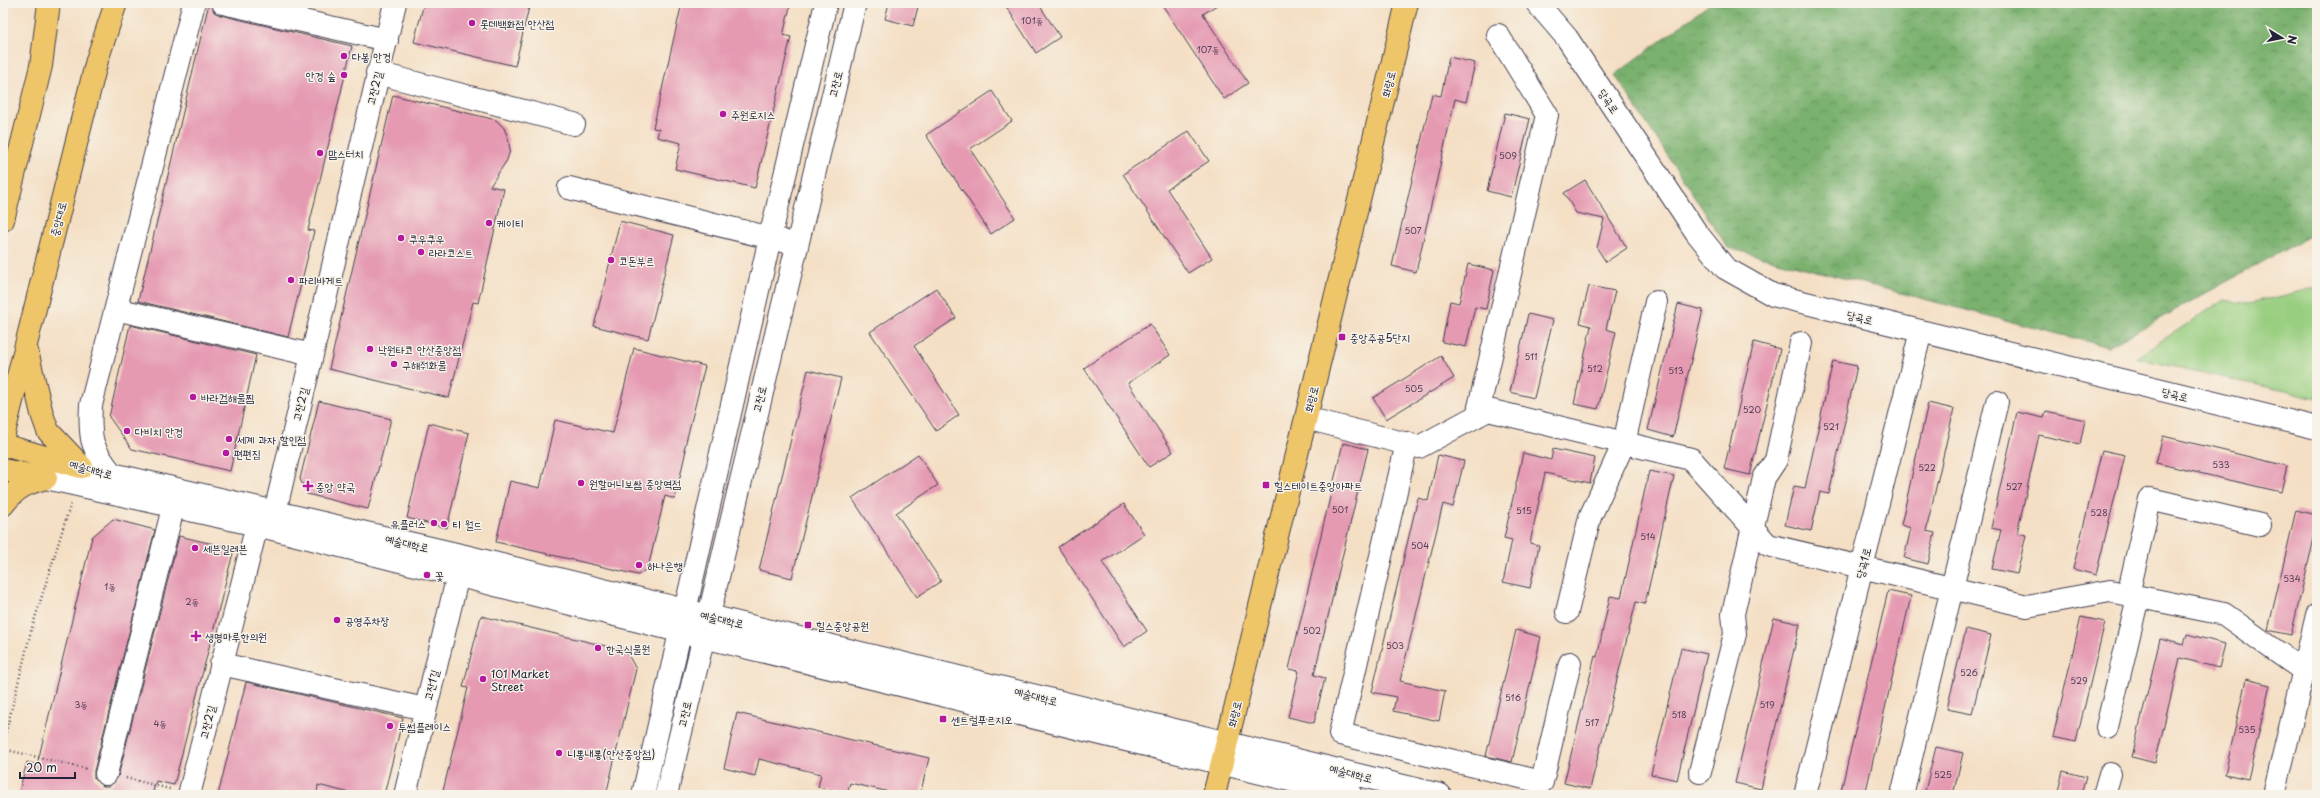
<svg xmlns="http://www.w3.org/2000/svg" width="2320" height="798" font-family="'Playpen Sans','Poor Story',sans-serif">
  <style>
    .forest { fill: url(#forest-crowns); stroke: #4e6a54 }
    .garden { fill: #98ce7f; stroke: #5d785d }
    .building { fill: #e59ab2 }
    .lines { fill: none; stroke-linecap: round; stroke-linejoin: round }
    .minor-casing { stroke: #423e50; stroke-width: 24 }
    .major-casing { stroke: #423e50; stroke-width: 24 }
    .path { stroke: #423e50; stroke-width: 2.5; stroke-dasharray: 1 3; stroke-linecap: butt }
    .minor { stroke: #fff; stroke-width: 22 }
    .major { stroke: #eec569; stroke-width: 22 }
    .poi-dot { fill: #b5179e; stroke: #f7f3e8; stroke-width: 1.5 }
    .labels { text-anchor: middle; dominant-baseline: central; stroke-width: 3; stroke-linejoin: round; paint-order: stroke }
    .number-label { font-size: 9px; fill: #534059 }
    .poi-label { font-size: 11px; fill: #22223b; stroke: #f7f3e8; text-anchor: start }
    .street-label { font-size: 11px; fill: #22223b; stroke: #f7f3e8 }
  </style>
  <defs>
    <pattern id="forest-crowns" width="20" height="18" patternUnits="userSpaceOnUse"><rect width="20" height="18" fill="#7ab16e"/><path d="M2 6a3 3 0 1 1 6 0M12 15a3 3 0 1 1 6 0" fill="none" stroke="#64905c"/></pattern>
  </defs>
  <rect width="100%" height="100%" fill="#f7f3e8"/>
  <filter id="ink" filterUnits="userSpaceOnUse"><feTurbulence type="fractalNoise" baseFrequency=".025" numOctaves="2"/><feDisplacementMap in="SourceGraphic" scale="8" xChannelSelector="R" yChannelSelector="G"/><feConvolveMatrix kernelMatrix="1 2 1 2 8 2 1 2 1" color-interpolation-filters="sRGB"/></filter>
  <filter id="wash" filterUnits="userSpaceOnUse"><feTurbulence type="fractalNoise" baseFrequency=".012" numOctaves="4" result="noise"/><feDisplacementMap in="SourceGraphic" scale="16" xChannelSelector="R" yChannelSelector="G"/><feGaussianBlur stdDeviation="0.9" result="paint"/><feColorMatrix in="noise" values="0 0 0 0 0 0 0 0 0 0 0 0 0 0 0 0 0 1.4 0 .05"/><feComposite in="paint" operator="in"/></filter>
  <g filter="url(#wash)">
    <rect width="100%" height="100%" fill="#f4dfc5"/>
    <!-- forest -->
    <path class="forest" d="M1711 3H2317V232L2108 347 1728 248 1615 75Z"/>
    <!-- garden -->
    <path class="garden" d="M2317 287V398L2135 358 2224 300 2249 304Z"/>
    <g id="blocks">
      <!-- building -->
      <path class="building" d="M209 3H211L214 12 220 15 352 46 308 230 314 231 288 337 138 301Z
        M424 3H530L515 66 414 42Z
        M682 3H791L783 35 791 37 755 188 675 169 681 143 657 137 659 129 653 128Z
        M889 3H919L913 26 885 19Z
        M1004 3H1038L1060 37 1036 53Z
        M1161 3H1220L1203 14 1248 83 1224 99Z
        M1449 57 1475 63 1466 102 1455 99 1416 272 1392 266 1432 94 1441 96Z
        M992 91 1012 121 970 149 1015 218 991 234 926 135Z
        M393 95 496 120 504 128 508 138 510 150 507 160 490 186 504 189 478 303 473 302 449 398 329 369Z
        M1505 113 1530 119 1511 197 1487 191Z
        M1189 131 1209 161 1167 189 1212 258 1188 273 1123 174Z
        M1585 180 1627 248 1606 262 1597 248 1604 219 1576 213 1564 193Z
        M620 221 674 235 648 339 594 326Z
        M1468 264 1494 270 1486 309 1475 307 1466 347 1442 342 1450 301 1459 303Z
        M1589 286 1615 291 1606 329 1616 332 1598 409 1574 404 1591 326 1580 323Z
        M936 288 956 318 914 346 959 415 936 431 870 332Z
        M1678 304 1703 310 1673 437 1648 430Z
        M1528 314 1553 320 1534 398 1510 392Z
        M1150 324 1170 355 1128 383 1173 452 1149 467 1084 368Z
        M130 325 256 355 230 471 132 449 109 417Z
        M1754 342 1780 349 1750 475 1724 469Z
        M634 348 705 366 684 450H686L675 499 665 496 648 568 638 575 496 542 510 481 540 488 555 420 613 433Z
        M1441 356 1454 378 1386 419 1373 398Z
        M1833 361 1857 366 1829 494 1820 492 1811 531 1785 525 1794 486 1805 488Z
        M808 370 841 378 792 578 759 570Z
        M319 401 391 419 368 509 307 494 300 479Z
        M1928 403 1954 409 1926 531 1935 533 1928 564 1904 558 1911 528 1901 525Z
        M2046 411 2085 420 2080 444 2039 435 2017 533 2026 535 2017 574 1992 569 2001 530 1991 528 2017 412 2044 418Z
        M429 423 469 433 447 528 407 518Z
        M2163 436 2287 466 2281 492 2156 463Z
        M1343 443 1368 449 1314 675 1325 678 1314 723 1288 717 1299 671 1289 669Z
        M1553 449 1595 458 1590 483 1545 473 1530 543 1539 546 1530 588 1503 582 1512 540 1504 538 1523 453 1551 460Z
        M2102 450 2125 455 2096 575 2073 569Z
        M918 454 938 485 896 513 941 581 917 597 852 498Z
        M1438 455 1464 461 1453 507 1443 504 1400 681 1445 691 1439 721 1393 711 1396 697 1372 692 1418 498 1428 501Z
        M1649 471 1674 476 1645 604 1636 602 1590 789 1564 783 1595 656 1597 657 1610 596 1621 598Z
        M1124 504 1144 534 1102 562 1147 631 1124 647 1058 547Z
        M2296 510 2317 515V526L2291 635 2268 630Z
        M113 519 155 530 94 771V778L103 786H110L118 777 179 536 234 549 174 785 156 781 152 795H18L27 762 37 765 92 537Z
        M1888 591 1911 596 1865 795H1840Z
        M481 616 626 651 636 669 606 795H442L468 688 463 687Z
        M2081 617 2105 622 2076 742 2053 737Z
        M1774 618 1800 624 1761 789 1735 783Z
        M1966 629 1991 635 1972 714 1947 709Z
        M1516 630 1541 637 1512 762 1486 756Z
        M2187 634 2225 644 2219 668 2180 658 2155 763 2132 757 2160 639 2184 645Z
        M1681 648 1707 654 1677 780 1651 774Z
        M2246 679 2270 685 2248 779 2225 774Z
        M246 682 403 718 384 795H358L318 785 317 795H218Z
        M737 713 929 758 920 795H903L850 783 847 794 818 787 821 774 759 759 755 776 724 768Z
        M1936 747 1963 753 1953 795H1924Z
        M2063 771 2086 777 2081 795H2057Z"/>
    </g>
  </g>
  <g filter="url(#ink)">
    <use href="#blocks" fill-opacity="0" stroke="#423e50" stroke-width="1"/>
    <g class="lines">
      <!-- minor casing -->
      <g class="minor-casing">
        <path id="minor" d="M223 3 387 40
          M1537 3 1567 38 1696 232 1725 268 1773 295 2317 428
          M377 73 574 124
          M569 188 783 241
          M116 309 312 355
          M1477 416 1547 115 1498 35
          M1306 418 1419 447 1488 410 1691 459 1768 545 2027 606 2110 591 2224 614 2304 671
          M1407 443 1340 734 1542 782 1570 663
          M82 467 469 557 1440 795
          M113 475C91 448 89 439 91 405L194 3
          M46 478 257 525 679 631 1351 795
          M2128 595 2150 499 2260 525
          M1567 612 1590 517 1624 443 1656 302
          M221 664 425 709
          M2107 727 2138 597
          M1700 772 1735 634 1733 614 1764 478 1776 460 1801 343
          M106 774 173 508
          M189 795 257 525 275 512 395 3
          M405 795 458 575
          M643 795 770 238 826 3
          M666 795 855 3
          M1805 795 1921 331
          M1902 795 1997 402
          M2104 795 2110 774
          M2274 795 2317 615"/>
      </g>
      <!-- major casing -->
      <g class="major-casing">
        <path id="major" d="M3 220 41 66 49 3
          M27 351 42 414 48 431 82 467
          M3 437 97 60 116 3
          M3 445 81 467
          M3 470 45 478
          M3 505C16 488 26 483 46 478
          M1214 795 1407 3"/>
      </g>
      <!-- path -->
      <path class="path" d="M3 744 31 631 71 503
        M3 749 88 769
        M126 778 170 789"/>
      <!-- minor -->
      <use href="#minor" class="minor"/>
      <!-- major -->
      <use href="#major" class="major"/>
    </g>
  </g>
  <!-- markers -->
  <g class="poi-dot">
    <circle cx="472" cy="23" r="4"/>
    <circle cx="344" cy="56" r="4"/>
    <circle cx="344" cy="75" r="4"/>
    <circle cx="723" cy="114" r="4"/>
    <circle cx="320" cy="153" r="4"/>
    <circle cx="489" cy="223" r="4"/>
    <circle cx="401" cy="238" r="4"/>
    <circle cx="421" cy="252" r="4"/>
    <circle cx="611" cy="260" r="4"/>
    <circle cx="291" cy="280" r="4"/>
    <rect x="1338" y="333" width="8" height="8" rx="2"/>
    <circle cx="370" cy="349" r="4"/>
    <circle cx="394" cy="364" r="4"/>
    <circle cx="193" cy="397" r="4"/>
    <circle cx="127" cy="431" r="4"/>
    <circle cx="229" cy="439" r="4"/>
    <circle cx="226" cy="453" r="4"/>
    <circle cx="581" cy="483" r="4"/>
    <rect x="1262" y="481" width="8" height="8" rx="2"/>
    <path d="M306 480h4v4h4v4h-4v4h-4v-4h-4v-4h4z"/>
    <circle cx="434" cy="523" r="4"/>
    <circle cx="444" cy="524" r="4"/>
    <circle cx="195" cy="548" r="4"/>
    <circle cx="639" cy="565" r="4"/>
    <circle cx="427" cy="575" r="4"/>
    <circle cx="337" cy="620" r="4"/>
    <rect x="804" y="621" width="8" height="8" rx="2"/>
    <path d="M194 630h4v4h4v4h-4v4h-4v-4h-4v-4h4z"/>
    <circle cx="598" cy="648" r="4"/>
    <circle cx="483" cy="679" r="4"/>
    <rect x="939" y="715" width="8" height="8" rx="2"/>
    <circle cx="390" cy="726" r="4"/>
    <circle cx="559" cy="753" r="4"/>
  </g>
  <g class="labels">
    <!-- number labels -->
    <g class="number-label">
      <text x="1032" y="20">101동</text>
      <text x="1208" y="49">107동</text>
      <text x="1508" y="155">509</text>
      <text x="1413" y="230">507</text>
      <text x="1531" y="356">511</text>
      <text x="1595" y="368">512</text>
      <text x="1676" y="370">513</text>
      <text x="1414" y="388">505</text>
      <text x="1752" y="409">520</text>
      <text x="1831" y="426">521</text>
      <text x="2221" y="464">533</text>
      <text x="1927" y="467">522</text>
      <text x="2014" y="486">527</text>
      <text x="1340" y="509">501</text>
      <text x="1524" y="510">515</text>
      <text x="2099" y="512">528</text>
      <text x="1648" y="536">514</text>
      <text x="1420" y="545">504</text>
      <text x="2292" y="578">534</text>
      <text x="110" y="586">1동</text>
      <text x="192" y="601">2동</text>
      <text x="1312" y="630">502</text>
      <text x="1395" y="645">503</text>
      <text x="1969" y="672">526</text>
      <text x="2079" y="680">529</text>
      <text x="1513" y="697">516</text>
      <text x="81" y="704">3동</text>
      <text x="1767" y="704">519</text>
      <text x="1679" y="714">518</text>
      <text x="1592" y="722">517</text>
      <text x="160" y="723">4동</text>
      <text x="2247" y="729">535</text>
      <text x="1943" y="774">525</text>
    </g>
    <!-- poi labels -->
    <g class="poi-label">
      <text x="480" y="23">롯데백화점 안산점</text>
      <text x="352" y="56">다봉 안경</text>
      <text x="336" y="75" text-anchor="end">안경 숲</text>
      <text x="731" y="114">주원로지스</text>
      <text x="328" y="153">맘스터치</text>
      <text x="497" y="223">케이티</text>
      <text x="409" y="238">쿠우쿠우</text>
      <text x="429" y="252">라라코스트</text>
      <text x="619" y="260">코돈부르</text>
      <text x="299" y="280">파리바게트</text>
      <text x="1350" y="337">중앙주공5단지</text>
      <text x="378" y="349">낙원타코 안산중앙점</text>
      <text x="402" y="364">구해줘화물</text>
      <text x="201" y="397">바라검해물찜</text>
      <text x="135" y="431">다비치 안경</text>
      <text x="237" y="439">세계 과자 할인점</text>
      <text x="234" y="453">편편집</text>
      <text x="589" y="483">원할머니보쌈 중앙역점</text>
      <text x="1274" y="485">힐스테이트중앙아파트</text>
      <text x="316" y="486">중앙 약국</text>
      <text x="426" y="523" text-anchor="end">유플러스</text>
      <text x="452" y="524">티 월드</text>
      <text x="203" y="548">세븐일레븐</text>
      <text x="647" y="565">하나은행</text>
      <text x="435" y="575">꽃</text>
      <text x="345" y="620">공영주차장</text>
      <text x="816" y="625">힐스중앙공원</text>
      <text x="205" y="636">생명마루한의원</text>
      <text x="606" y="648">한국식물원</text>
      <text x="491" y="673">101 Market<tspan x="491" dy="13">Street</tspan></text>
      <text x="951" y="719">센트럴푸르지오</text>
      <text x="398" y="726">투썸플레이스</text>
      <text x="567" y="753">니뽕내뽕(안산중앙점)</text>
    </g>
    <!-- street labels -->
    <g class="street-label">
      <text transform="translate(835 84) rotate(-76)">고잔로</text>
      <text transform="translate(1388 84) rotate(-76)">화랑로</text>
      <text transform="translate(374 88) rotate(-76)">고잔2길</text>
      <text transform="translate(1609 101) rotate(56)">당곡로</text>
      <text transform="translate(58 219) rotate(-76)">중앙대로</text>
      <text transform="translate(1860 317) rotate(14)">당곡로</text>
      <text transform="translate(2175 394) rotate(14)">당곡로</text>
      <text transform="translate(759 399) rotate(-76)">고잔로</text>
      <text transform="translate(1311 399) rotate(-76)">화랑로</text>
      <text transform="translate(300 404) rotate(-76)">고잔2길</text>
      <text transform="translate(91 469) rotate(15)">예술대학로</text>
      <text transform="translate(407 543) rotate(13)">예술대학로</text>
      <text transform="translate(1863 563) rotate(-76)">당곡1로</text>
      <text transform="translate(722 619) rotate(13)">예술대학로</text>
      <text transform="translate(431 685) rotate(-76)">고잔1길</text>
      <text transform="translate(1036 696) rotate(14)">예술대학로</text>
      <text transform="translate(684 714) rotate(-77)">고잔로</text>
      <text transform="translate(1234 714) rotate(-76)">화랑로</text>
      <text transform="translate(207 722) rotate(-76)">고잔2길</text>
      <text transform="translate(1351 773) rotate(14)">예술대학로</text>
    </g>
  </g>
  <!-- margin -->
  <rect width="2320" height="798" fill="none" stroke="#f7f3e8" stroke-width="16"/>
  <!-- north arrow -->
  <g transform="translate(2282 38) rotate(100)" stroke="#f7f3e8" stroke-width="3" paint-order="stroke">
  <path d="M0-3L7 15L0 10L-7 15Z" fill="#22223b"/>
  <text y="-6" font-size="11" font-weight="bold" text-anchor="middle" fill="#22223b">N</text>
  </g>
  <!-- scale -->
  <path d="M20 772v6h55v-6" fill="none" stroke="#22223b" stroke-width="2"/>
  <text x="26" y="772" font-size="12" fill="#22223b" stroke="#f7f3e8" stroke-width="3" paint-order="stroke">20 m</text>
</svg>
